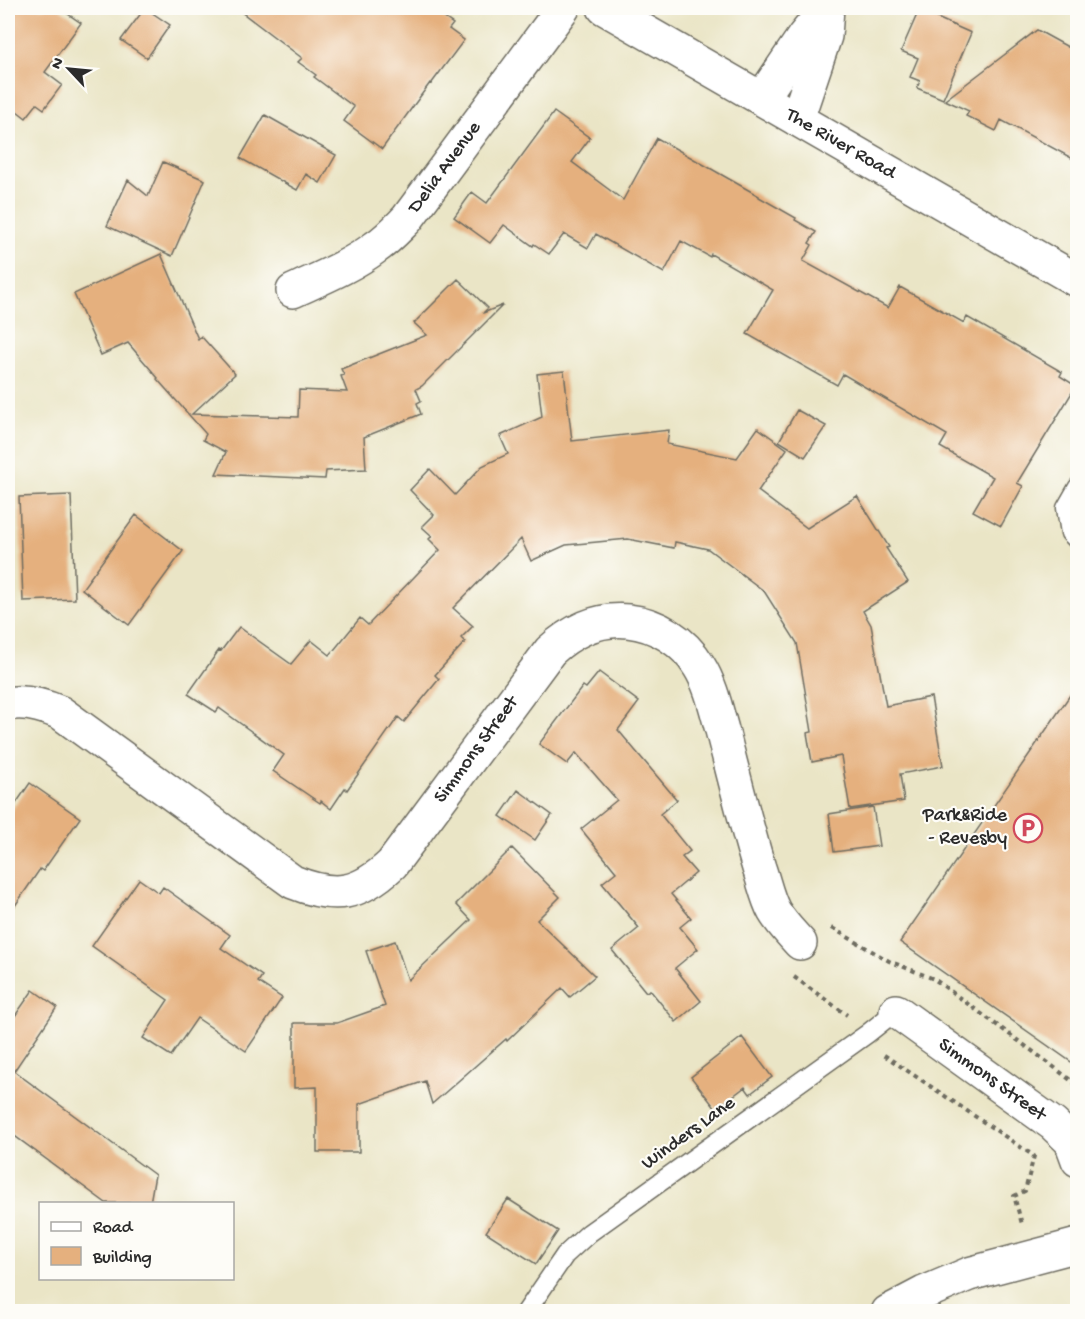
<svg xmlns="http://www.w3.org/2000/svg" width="1085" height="1319" font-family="'Gochi Hand',sans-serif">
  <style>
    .building { fill: #e5b07e }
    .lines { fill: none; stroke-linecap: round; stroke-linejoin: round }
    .service-casing { stroke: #6e6c61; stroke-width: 21 }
    .minor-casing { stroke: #6e6c61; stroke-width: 36 }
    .secondary-casing { stroke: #6e6c61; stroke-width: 36 }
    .path { stroke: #6e6c61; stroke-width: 4; stroke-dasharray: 4.5 4.5; stroke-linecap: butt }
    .service { stroke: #fff; stroke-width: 18 }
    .minor { stroke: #fff; stroke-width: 33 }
    .secondary { stroke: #fff; stroke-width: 33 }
    .labels { text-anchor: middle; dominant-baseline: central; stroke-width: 4.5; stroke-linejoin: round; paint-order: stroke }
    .street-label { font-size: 20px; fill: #2b2b2b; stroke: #fdfcf7 }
    .poi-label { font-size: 20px; fill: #2b2b2b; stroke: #fdfcf7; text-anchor: end }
  </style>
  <rect width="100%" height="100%" fill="#fdfcf7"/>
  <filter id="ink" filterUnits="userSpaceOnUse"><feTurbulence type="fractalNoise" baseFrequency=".0167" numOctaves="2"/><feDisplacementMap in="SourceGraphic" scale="12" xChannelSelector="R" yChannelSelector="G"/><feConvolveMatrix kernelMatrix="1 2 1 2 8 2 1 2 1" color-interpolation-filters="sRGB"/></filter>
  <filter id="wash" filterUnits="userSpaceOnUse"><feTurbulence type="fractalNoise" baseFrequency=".008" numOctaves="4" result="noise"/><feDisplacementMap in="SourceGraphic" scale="24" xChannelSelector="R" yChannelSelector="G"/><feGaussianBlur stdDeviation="1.35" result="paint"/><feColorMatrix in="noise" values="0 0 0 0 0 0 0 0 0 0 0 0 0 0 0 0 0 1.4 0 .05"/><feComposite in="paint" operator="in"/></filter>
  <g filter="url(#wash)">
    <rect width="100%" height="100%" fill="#eae5c6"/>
    <g id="blocks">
      <!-- building -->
      <path class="building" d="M8 8H59L81 23 45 72 62 85 44 109 37 104 26 118 8 104Z
        M145 8 170 25 147 58 121 40Z
        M236 8H430L453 24 449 29 464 40 431 84 430 83 382 149 344 121 354 107 314 77 316 75 298 62 302 58Z
        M919 10 971 33 943 99 917 88 920 81 910 77 918 58 901 51Z
        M1037 30 1077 52V161L1001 120 996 131 966 116 969 111 945 100Z
        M554 112 590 138 572 162 623 200 657 138 759 196V197L796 218 795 220 816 232 809 243 812 245 803 261 888 308 900 287 964 323 967 317 1062 372 1060 376 1076 386 1017 483 1023 486 1001 526 973 511 993 477 940 447 947 435 843 374 837 385 747 334 773 290 711 254 710 257 681 241 664 273 596 234 588 248 564 234 549 254 534 244 533 246 504 225 490 243 454 217 472 192 487 203Z
        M265 115 336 155 320 183 306 174 297 190 240 158Z
        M163 162 205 180 172 256 107 226 128 180 148 196Z
        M161 254 198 339 201 336 235 374 192 414 298 417 299 390 347 392 341 376 344 375 341 369 427 335 414 323 458 279 488 308 483 313 503 305 422 386 416 389 421 401 417 403 421 414 364 437 366 469 326 471 325 479 216 474 226 452 203 440 206 434 157 379 158 378 128 343 101 355 74 294Z
        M564 371 572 441 669 430 667 444 737 458 758 428 787 449 758 491 807 528 857 496 889 547 886 548 908 582 863 611 871 625 886 706 931 697 943 766 900 774 904 801 850 809 841 756 812 762 807 733 812 732 797 643 764 591 708 549 675 542 674 548 628 539 566 545 531 561 521 539 453 608 473 626 461 638 465 642 435 675 439 679 404 722 398 717 347 790 345 788 331 809 321 801 320 803 273 771 284 755 219 708 216 712 188 694 219 650 221 651 239 627 291 664 311 640 330 655 360 618 368 625 440 550 429 539 432 536 422 527 434 515 410 490 430 469 455 495 482 466 508 454 500 436 542 417 537 374Z
        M797 410 826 426 805 457 779 441Z
        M71 495 75 599 23 601 19 497Z
        M136 515 183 551 129 625 82 589Z
        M599 672 639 702 618 730 677 800 660 814 690 851 682 857 696 873 671 894 691 918 680 927 698 949 675 968 701 1001 676 1022 650 990 646 992 612 950 639 928 602 883 616 872 581 829 617 800 576 753 567 764 539 744 583 686 586 688Z
        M1077 685V1066L900 942Z
        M30 783 80 818 43 871 40 869 8 916V815Z
        M518 790 552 815 535 840 500 816Z
        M873 807 879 846 834 852 829 814Z
        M512 848 560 897 537 920 595 976 570 997 562 988 507 1041 506 1039 432 1104 425 1081 359 1104V1152H317V1087L294 1088V1023H337L385 1006 366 951 395 941 408 980 471 920 456 904Z
        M139 879 159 893 163 887 230 935 221 948 262 976 258 982 282 998 246 1051 197 1018 171 1056 143 1038 168 1000 92 946Z
        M33 990 57 1007 14 1071 155 1175 150 1203H106L8 1131V1026Z
        M742 1037 772 1077 750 1094 745 1087 716 1109 691 1077Z
        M508 1199 558 1231 536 1264 486 1232Z"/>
    </g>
  </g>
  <g filter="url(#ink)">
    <use href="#blocks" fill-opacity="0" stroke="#6e6c61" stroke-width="1.5"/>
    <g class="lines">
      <!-- service casing -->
      <g class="service-casing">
        <path id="service" d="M1078 487 1066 508 1070 533 1078 541
          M526 1312 565 1255 589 1233 867 1034 896 1011"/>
      </g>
      <!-- minor casing -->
      <g class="minor-casing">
        <g id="minor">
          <path d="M762 98 804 36 825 10"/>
          <path d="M797 119 825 36 827 8"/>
          <path id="s1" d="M293 291C321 278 351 266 376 247 388 239 397 229 407 219L563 8"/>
          <path id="s2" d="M8 704C25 700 44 706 61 713L293 882C335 899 359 895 392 864L550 651C572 631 597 618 628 621 657 624 684 641 699 666 711 685 716 709 722 730 734 776 745 822 759 868 764 882 767 898 774 911 781 923 791 933 800 943"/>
          <path id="s3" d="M896 1011 1053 1124 1071 1141 1078 1160"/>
          <path d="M888 1312 924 1293 969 1274 1078 1245"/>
        </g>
      </g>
      <!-- secondary casing -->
      <g class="secondary-casing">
        <g id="secondary">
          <path id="s4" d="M604 8 1078 281"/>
        </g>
      </g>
      <!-- path -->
      <path class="path" d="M832 928 889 961 934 979 1050 1064 1078 1086
        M794 977 847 1015
        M884 1055 1034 1156 1025 1191 1014 1196 1022 1224"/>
      <!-- service -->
      <use href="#service" class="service"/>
      <!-- minor -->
      <use href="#minor" class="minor"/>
      <!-- secondary -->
      <use href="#secondary" class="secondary"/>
    </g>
  </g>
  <!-- icons -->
  <defs>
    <g id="parking-ring" transform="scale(1.5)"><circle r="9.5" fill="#fdfcf7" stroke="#d1495b" stroke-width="1.5"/><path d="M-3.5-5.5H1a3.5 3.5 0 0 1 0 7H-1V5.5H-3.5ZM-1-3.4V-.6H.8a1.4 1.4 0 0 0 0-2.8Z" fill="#d1495b"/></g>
  </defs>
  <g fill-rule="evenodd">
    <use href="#parking-ring" x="1028" y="828"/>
  </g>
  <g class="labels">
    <!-- street labels -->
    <g class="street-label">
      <text stroke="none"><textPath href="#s4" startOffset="273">The River Road</textPath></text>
      <text stroke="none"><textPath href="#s1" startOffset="200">Delia Avenue</textPath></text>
      <text stroke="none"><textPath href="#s2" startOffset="592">Simmons Street</textPath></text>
      <text stroke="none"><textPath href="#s3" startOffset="118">Simmons Street</textPath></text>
      <text transform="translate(689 1134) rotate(-36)">Winders Lane</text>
    </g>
    <!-- poi labels -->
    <g class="poi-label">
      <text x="1007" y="816">Park&amp;Ride<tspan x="1007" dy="23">- Revesby</tspan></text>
    </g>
  </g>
  <!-- margin -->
  <rect width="1085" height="1319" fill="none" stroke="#fdfcf7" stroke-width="30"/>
  <!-- legend -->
  <rect x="39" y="1202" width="195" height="78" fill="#fdfcf7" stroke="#a9a8a5" stroke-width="1.5"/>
  <rect x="51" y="1222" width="30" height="9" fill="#ffffff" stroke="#a9a8a5" stroke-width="1.5"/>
  <text x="93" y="1232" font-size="18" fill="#2b2b2b">Road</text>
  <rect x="51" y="1247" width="30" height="18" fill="#e5b07e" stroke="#a9a8a5" stroke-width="1.5"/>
  <text x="93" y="1262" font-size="18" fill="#2b2b2b">Building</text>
  <!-- north arrow -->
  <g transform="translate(69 69) rotate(296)" stroke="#fdfcf7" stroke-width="4.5" paint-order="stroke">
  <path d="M0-4.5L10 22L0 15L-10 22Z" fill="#2b2b2b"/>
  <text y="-9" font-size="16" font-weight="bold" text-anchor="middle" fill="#2b2b2b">N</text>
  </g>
</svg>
